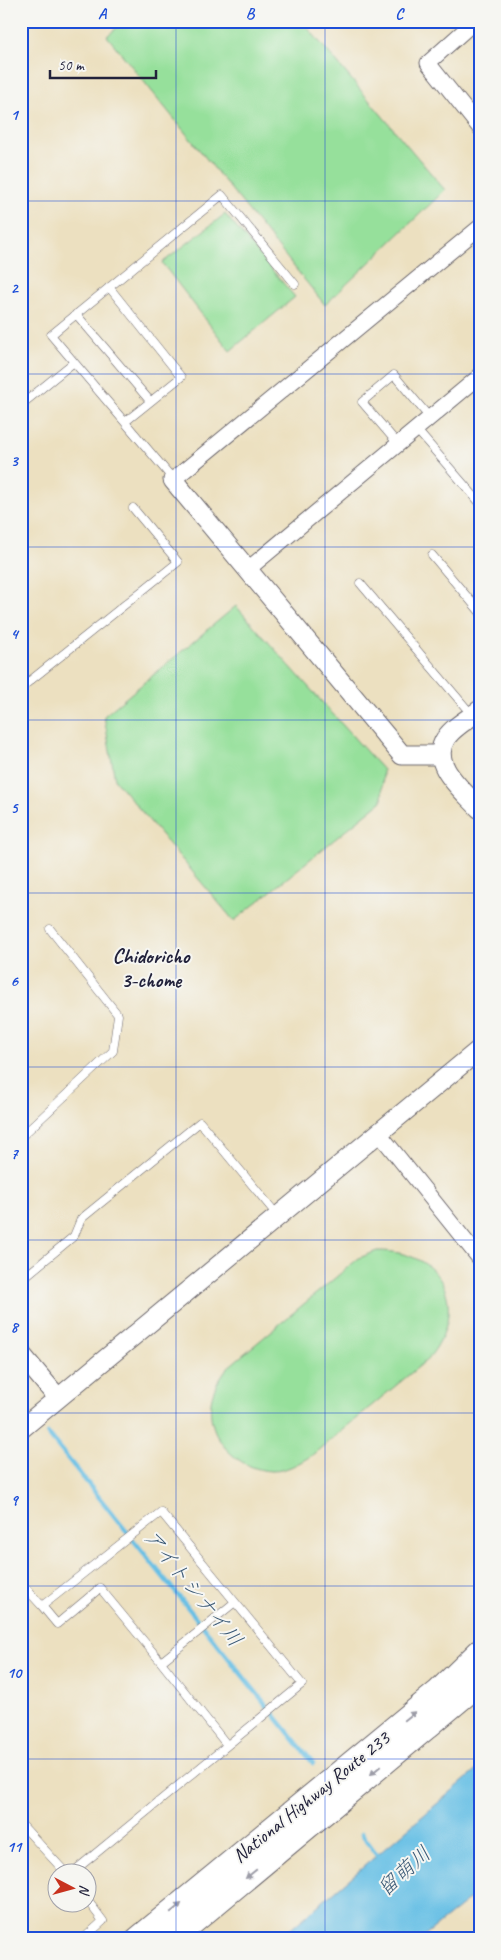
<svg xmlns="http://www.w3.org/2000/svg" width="501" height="1960" font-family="Caveat,'Klee One',sans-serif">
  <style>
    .grass { fill: #96e09b; stroke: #5c816b }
    .water { fill: #67c0e5; stroke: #447190 }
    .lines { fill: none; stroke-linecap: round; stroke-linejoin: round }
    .stream { stroke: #67c0e5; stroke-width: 4.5 }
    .service-casing { stroke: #69646a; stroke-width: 9 }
    .minor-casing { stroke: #69646a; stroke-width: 17 }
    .tertiary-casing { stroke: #69646a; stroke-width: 21 }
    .trunk-casing { stroke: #69646a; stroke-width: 27 }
    .service { stroke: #fff; stroke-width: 8 }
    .minor { stroke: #fff; stroke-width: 15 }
    .tertiary { stroke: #fff; stroke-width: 19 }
    .trunk { stroke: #fff; stroke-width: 25 }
    .oneway { fill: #9c9ca7 }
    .grid { fill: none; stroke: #1d4ed8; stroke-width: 1; stroke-opacity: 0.55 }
    .labels { text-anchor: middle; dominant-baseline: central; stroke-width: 4; stroke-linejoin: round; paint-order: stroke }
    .street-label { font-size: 20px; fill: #22223b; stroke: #f6f6f2 }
    .neighbourhood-label { font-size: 21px; font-weight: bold; fill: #22223b; stroke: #f6f6f2 }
    .water-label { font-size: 21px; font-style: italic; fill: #3a5976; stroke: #f6f6f2 }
    .neatline { fill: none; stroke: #1d4ed8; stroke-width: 2 }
    .grid-label { font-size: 16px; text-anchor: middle; font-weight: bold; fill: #1d4ed8 }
  </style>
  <rect width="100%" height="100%" fill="#f6f6f2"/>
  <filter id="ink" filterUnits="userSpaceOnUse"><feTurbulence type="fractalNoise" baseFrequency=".02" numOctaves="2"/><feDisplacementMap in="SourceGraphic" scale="10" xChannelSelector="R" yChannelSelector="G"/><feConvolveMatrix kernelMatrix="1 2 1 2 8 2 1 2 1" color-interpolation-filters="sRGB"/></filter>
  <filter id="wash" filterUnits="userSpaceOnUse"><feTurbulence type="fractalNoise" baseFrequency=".0096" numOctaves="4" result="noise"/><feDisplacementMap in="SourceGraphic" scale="20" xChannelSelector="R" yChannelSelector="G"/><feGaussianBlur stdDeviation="1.12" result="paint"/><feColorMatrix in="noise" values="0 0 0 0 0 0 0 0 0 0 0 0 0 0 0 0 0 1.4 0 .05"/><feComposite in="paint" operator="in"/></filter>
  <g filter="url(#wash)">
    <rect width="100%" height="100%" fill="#ece0c0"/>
    <!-- grass -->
    <path class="grass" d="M125 21H302L445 190 325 305 107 36Z
      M225 214 295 297 230 351 162 263Z
      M236 606 383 770 382 801 234 921 115 780 104 716Z
      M377 1251C444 1250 470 1308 428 1359L311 1456C299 1463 287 1471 272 1471 238 1470 206 1438 211 1402 213 1389 219 1379 227 1368L359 1258Z"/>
    <!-- water -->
    <path class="water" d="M480 1767V1891L420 1939H279Z"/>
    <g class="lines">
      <!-- stream -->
      <path class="stream" d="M21 1400 25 1405
        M48 1434 313 1763
        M362 1834 380 1859"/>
    </g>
  </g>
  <g filter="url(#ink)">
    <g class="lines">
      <!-- service casing -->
      <g class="service-casing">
        <path id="service" d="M109 287 181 377 125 422
          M76 314 150 401
          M21 405 74 362
          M416 429 480 503
          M398 444 362 402 394 375 430 418
          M173 479 51 335 222 195 295 284
          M432 555 480 612
          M360 583 472 715
          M21 688 178 562 133 508
          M21 1137 113 1051 118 1015 50 929
          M21 1280 74 1236 81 1219 200 1122 278 1216
          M21 1583 42 1606 161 1512 235 1602 161 1662 227 1745
          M42 1606 57 1624 100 1588 161 1662
          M21 1824 65 1872
          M73 1872 302 1684 235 1602
          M83 1939 103 1921 88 1901"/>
      </g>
      <!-- minor casing -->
      <g class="minor-casing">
        <path id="minor" d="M475 21 428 63 480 128
          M173 480 480 227
          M247 570 480 376
          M378 1132 480 1259"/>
      </g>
      <!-- tertiary casing -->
      <g class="tertiary-casing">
        <path id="tertiary" d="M173 480 402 755H441
          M480 710C470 718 453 727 446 738 428 764 464 791 480 809
          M21 1354 58 1398
          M21 1429 480 1049"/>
      </g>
      <!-- trunk casing -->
      <g class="trunk-casing">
        <path id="trunk" d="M139 1939 439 1692 480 1652
          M172 1939 480 1682"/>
      </g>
      <!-- service -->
      <use href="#service" class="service"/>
      <!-- minor -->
      <use href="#minor" class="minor"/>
      <!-- tertiary -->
      <use href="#tertiary" class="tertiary"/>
      <!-- trunk -->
      <use href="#trunk" class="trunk"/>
    </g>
    <!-- one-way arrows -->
    <defs><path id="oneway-solid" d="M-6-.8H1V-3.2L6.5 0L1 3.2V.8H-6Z" transform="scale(1.25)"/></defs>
    <g class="oneway">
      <use href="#oneway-solid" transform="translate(410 1716) rotate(-39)"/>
      <use href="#oneway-solid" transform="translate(376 1770) rotate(140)"/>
      <use href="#oneway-solid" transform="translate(251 1874) rotate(141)"/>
      <use href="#oneway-solid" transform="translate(176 1908) rotate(-39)"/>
    </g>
  </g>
  <!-- grid -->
  <path class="grid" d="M176 21V1939M325 21V1939M21 201H480M21 374H480M21 547H480M21 720H480M21 893H480M21 1067H480M21 1240H480M21 1413H480M21 1586H480M21 1759H480"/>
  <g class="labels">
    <!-- street labels -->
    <g class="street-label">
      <text transform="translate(311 1797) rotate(-39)">National Highway Route 233</text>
    </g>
    <!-- neighbourhood labels -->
    <g class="neighbourhood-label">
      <text x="151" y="956">Chidoricho<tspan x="151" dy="24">3-chome</tspan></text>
    </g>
    <!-- water labels -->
    <g class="water-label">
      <text transform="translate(193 1588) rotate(51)">アイトシナイ川</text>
      <text transform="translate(404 1871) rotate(-42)">留萌川</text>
    </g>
  </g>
  <!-- margin -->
  <rect width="501" height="1960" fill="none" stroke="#f6f6f2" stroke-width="55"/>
  <!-- north arrow -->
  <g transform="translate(72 1888) rotate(96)"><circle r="24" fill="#f6f6f2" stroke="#a1a1a9"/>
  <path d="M0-4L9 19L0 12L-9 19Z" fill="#c8321e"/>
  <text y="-8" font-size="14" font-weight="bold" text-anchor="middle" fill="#22223b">N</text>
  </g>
  <!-- scale -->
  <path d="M50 70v8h106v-8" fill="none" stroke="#22223b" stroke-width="2.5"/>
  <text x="58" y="70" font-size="15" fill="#22223b" stroke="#f6f6f2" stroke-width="4" paint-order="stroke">50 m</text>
  <rect x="28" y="28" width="446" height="1904" class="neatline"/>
  <g class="grid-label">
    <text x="102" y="19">A</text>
    <text x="250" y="19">B</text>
    <text x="399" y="19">C</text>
    <text x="14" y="120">1</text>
    <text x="14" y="293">2</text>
    <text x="14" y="466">3</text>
    <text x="14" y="639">4</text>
    <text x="14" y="813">5</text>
    <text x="14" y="986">6</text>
    <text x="14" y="1159">7</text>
    <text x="14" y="1332">8</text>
    <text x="14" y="1505">9</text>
    <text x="14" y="1678">10</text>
    <text x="14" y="1852">11</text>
  </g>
</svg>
